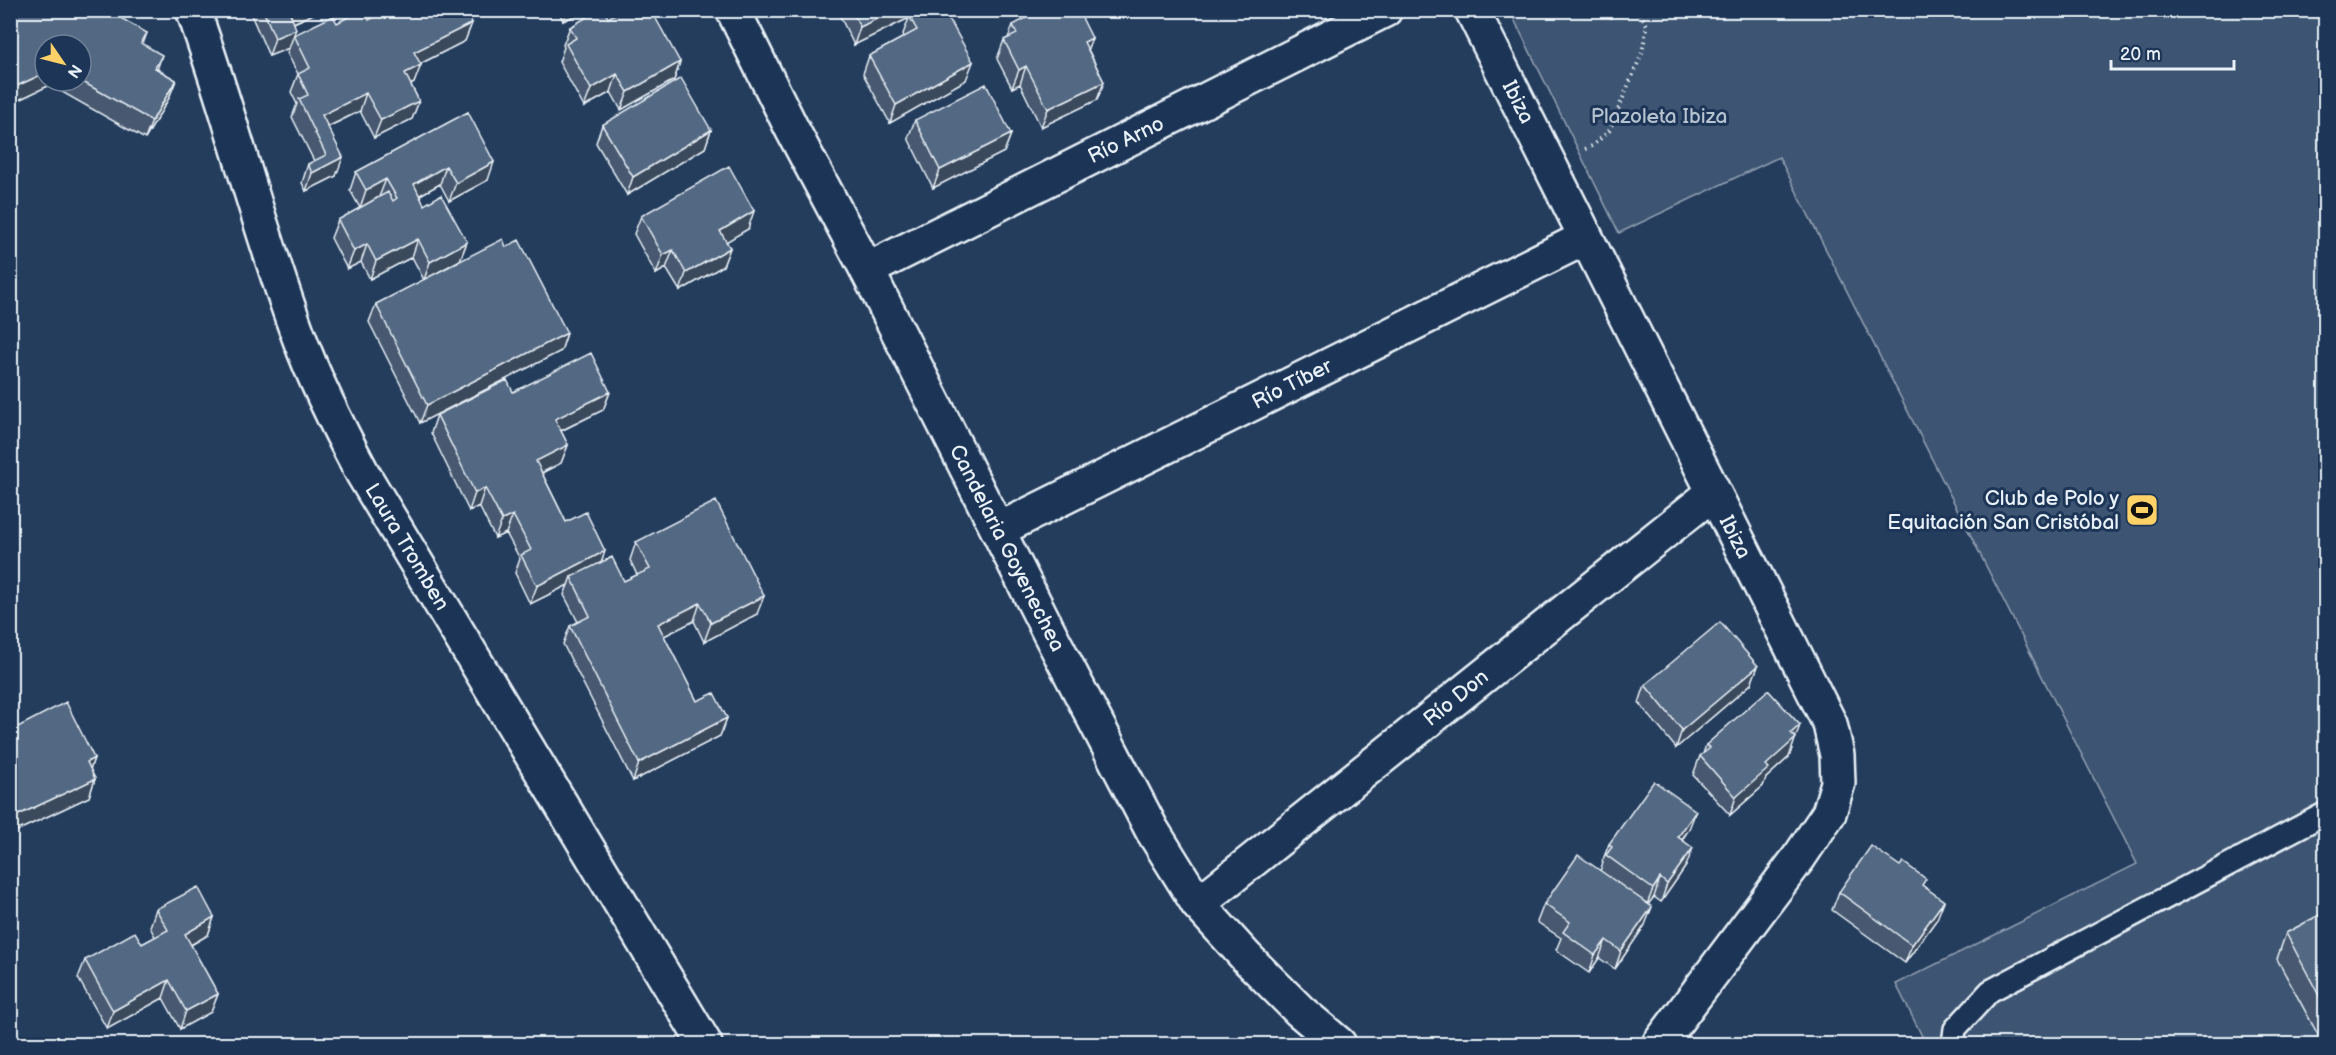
<svg xmlns="http://www.w3.org/2000/svg" width="2336" height="1055" font-family="'Balsamiq Sans',sans-serif">
  <style>
    .green { fill: #3e5472; stroke: #93a2b5; stroke-width: 1.5 }
    .lines { fill: none; stroke-linecap: round; stroke-linejoin: round }
    .service-casing { stroke: #e8f1f8; stroke-width: 26 }
    .minor-casing { stroke: #e8f1f8; stroke-width: 38 }
    .tertiary-casing { stroke: #e8f1f8; stroke-width: 38 }
    .path { stroke: #e8f1f8; stroke-width: 4; stroke-dasharray: 1.5 4.5; stroke-linecap: butt }
    .service { stroke: #1d3557; stroke-width: 21 }
    .minor { stroke: #1d3557; stroke-width: 33 }
    .tertiary { stroke: #1d3557; stroke-width: 33 }
    .wall { fill: #475970; stroke: #e8f1f8; stroke-width: 1.5; fill-rule: evenodd }
    .shaded-wall { fill: #3a485b; stroke: #e8f1f8; stroke-width: 1.5 }
    .building { fill: #536782; stroke: #e8f1f8; stroke-width: 1.5 }
    .labels { text-anchor: middle; dominant-baseline: central; stroke-width: 6; stroke-linejoin: round; paint-order: stroke }
    .street-label { font-size: 21px; fill: #e8f1f8; stroke: #1d3557 }
    .park-label { font-size: 21px; fill: #b5c2d0; stroke: #1d3557 }
    .poi-label { font-size: 21px; fill: #e8f1f8; stroke: #1d3557; text-anchor: end }
  </style>
  <rect width="100%" height="100%" fill="#253d5d"/>
  <filter id="ink" filterUnits="userSpaceOnUse"><feTurbulence type="fractalNoise" baseFrequency=".0167" numOctaves="2"/><feDisplacementMap in="SourceGraphic" scale="12" xChannelSelector="R" yChannelSelector="G"/><feConvolveMatrix kernelMatrix="1 2 1 2 8 2 1 2 1" color-interpolation-filters="sRGB"/></filter>
  <g filter="url(#ink)">
    <!-- green -->
    <path class="green" d="M1510 11H2325V1044H1926L1896 984 2137 864 1779 157 1619 233Z"/>
    <g class="lines">
      <!-- service casing -->
      <g class="service-casing">
        <path id="service" d="M1953 1044 1955 1029 1990 991 2326 813"/>
      </g>
      <!-- minor casing -->
      <g class="minor-casing">
        <path id="minor" d="M193 10C232 118 259 230 299 337 316 384 339 429 363 474L705 1044
          M1472 10 1830 724 1837 755 1838 783 1829 813 1800 856 1659 1044
          M867 270 1385 10
          M998 530 1585 238
          M1198 904 1713 493"/>
      </g>
      <!-- tertiary casing -->
      <g class="tertiary-casing">
        <path id="tertiary" d="M733 10 792 129 867 270 1049 632 1152 830 1198 904 1247 958 1300 1011 1339 1044"/>
      </g>
      <!-- path -->
      <path class="path" d="M1587 10 1610 17 1631 10
        M1585 149 1592 146 1609 131 1642 53 1647 25 1638 10"/>
      <!-- service -->
      <use href="#service" class="service"/>
      <!-- minor -->
      <use href="#minor" class="minor"/>
      <!-- tertiary -->
      <use href="#tertiary" class="tertiary"/>
    </g>
    <!-- wall -->
    <path class="wall" d="M10 10 147 33 143 44 157 69 176 80 169 98 145 139 50 85 10 104ZM45 45 81 81H45Z
      M249 10H322L294 23V35L337 23 358 12 357 10H369L365 12 369 20 472 23 465 41 420 64 414 83 411 85 419 101 412 119 374 138 360 111 328 127 336 176 306 191 302 183 308 164 314 161 292 117 297 104 291 92 298 74 287 53 289 48 269 56Z
      M558 10H587L563 21Z
      M837 10H944L966 80 890 123 863 74 869 56 904 37 903 34 909 18 854 45Z
      M608 18 680 62 674 80 621 110 611 92 584 107 559 62 564 47 563 45 570 27Z
      M1013 25 1092 38 1088 49 1104 82 1097 100 1041 127 1020 84 1012 88 997 59 1004 40 1008 38Z
      M468 112 488 180 449 201 440 184 420 195 424 205 467 242 460 260 429 277 506 247 567 333 561 351 420 423 369 322 376 304 424 280 412 257 370 279 361 262 347 269 331 238 338 220 360 208 350 190 356 172Z
      M915 120 1011 134 1004 152 933 188 908 138Z
      M602 125 711 130 705 148 627 195 596 143Z
      M641 216 748 229 726 241 730 248 723 266 680 291 666 268 656 274 634 234Z
      M513 392H610L603 410 561 431 568 445 561 463 542 473 566 522 602 562 624 581 637 575 630 560 636 542 757 614 704 642 694 621 664 636 697 701 727 718 720 736 633 781 563 644 570 626 578 622 564 595 568 585 530 604 515 573 520 559 506 533 495 538 479 506 469 511 431 433 437 415Z
      M1758 666 1751 684 1676 748 1639 703 1645 685Z
      M10 731 94 758 90 769 95 779 89 797 10 834Z
      M1795 738 1789 757 1766 778 1763 786 1730 815 1693 775 1700 756 1703 754 1706 745Z
      M1689 829 1682 840 1686 866 1661 902 1654 897 1648 904 1645 925 1615 969 1599 958 1589 973 1556 950 1561 938 1537 922 1544 904 1600 871 1603 863 1602 862 1609 844Z
      M1923 886 1937 919 1905 963 1832 910 1839 892Z
      M156 909 214 917 208 935 191 945 218 994 211 1012 180 1029 163 998 107 1029 78 978 85 960 142 944 155 937 150 927Z
      M2325 912V1044H2323L2277 959 2286 933Z"/>
    <!-- shaded-wall -->
    <path class="shaded-wall" d="M288 10H322L282 28Z
      M567 10H587L563 21Z
      M894 10H925L909 16V18L854 45 860 27Z
      M472 23 465 41 408 70 414 52Z
      M296 29 289 48 269 56 275 38Z
      M1092 38 1085 56 1084 42Z
      M162 55 156 73 155 68Z
      M680 62 674 80 621 110 628 92Z
      M973 62 966 80 890 123 896 105Z
      M421 65 414 83 398 91 405 73Z
      M1026 66 1020 84 1012 88 1019 70Z
      M45 73V81H52L50 85 10 104V89Z
      M617 74 611 92 584 107 591 89Z
      M176 80 169 98 145 139 152 121Z
      M1104 82 1097 100 1041 127 1048 109Z
      M366 93 360 111 315 133 322 115Z
      M419 101 412 119 374 138 381 120Z
      M711 130 705 148 627 195 633 177Z
      M1011 134 1004 152 933 188 940 170Z
      M343 157 336 176 306 191 312 173Z
      M494 162 488 180 449 201 456 183Z
      M446 166 440 184 407 202 414 184Z
      M386 179 379 197 360 208 366 190Z
      M754 211 748 229 714 249 720 231Z
      M418 239 412 257 370 279 376 261Z
      M467 242 460 260 424 280 430 262Z
      M367 244 361 262 347 269 354 251Z
      M730 248 723 266 680 291 686 273Z
      M673 250 666 268 656 274 663 255Z
      M567 333 561 351 420 423 427 405Z
      M610 392 603 410 548 437 555 419Z
      M568 445 561 463 529 479 536 461Z
      M485 488 479 506 469 511 475 493Z
      M513 515 506 533 495 538 502 520Z
      M605 551 599 570 571 577 568 585 530 604 537 586Z
      M764 596 757 614 704 642 711 623Z
      M700 603 694 621 652 642 658 624Z
      M1758 666 1751 684 1676 748 1682 730Z
      M727 718 720 736 633 781 639 763Z
      M1800 725 1789 757 1766 778 1763 786 1730 815 1736 797 1766 765 1791 733Z
      M94 758 88 776 87 762Z
      M95 779 89 797 10 834V827L14 817Z
      M1696 811 1689 829 1671 855 1678 837Z
      M1693 848 1686 866 1661 902 1667 884Z
      M1660 878 1654 897 1646 907 1653 889Z
      M1944 901 1937 919 1905 963 1912 945Z
      M1652 907 1645 925 1615 969 1621 951Z
      M214 917 208 935 178 952 185 934Z
      M1606 940 1599 958 1589 973 1595 955Z
      M169 980 163 998 107 1029 113 1011Z
      M218 994 211 1012 180 1029 186 1011Z"/>
    <!-- building -->
    <path class="building" d="M10 10H107L147 33 141 43 162 55 155 68 176 80 152 121 81 81V45H45V73L10 89Z
      M263 10H289L296 29 275 38Z
      M362 10H364L369 20 388 10H465L472 23 414 52 421 65 405 73 419 101 381 120 366 93 322 115 343 157 312 173 308 164 326 155 299 99 308 95 298 74 310 68 294 35 333 16 337 23Z
      M599 10H604L608 18 622 10H651L680 62 628 92 617 74 591 89 566 44 576 38 570 27Z
      M852 10H894L860 27Z
      M920 10H944L973 62 896 105 869 56 917 30 909 16Z
      M1041 10H1078L1092 38 1084 42 1104 82 1048 109 1026 66 1019 70 1004 40 1017 34 1013 25Z
      M681 78 711 130 633 177 602 125Z
      M986 84 1011 134 940 170 915 120Z
      M468 112 494 162 456 183 446 166 414 184 424 205 441 195 467 242 430 262 418 239 376 261 367 244 354 251 338 220 388 192 393 201 397 198 386 179 366 190 356 172Z
      M729 166 754 211 720 231 730 248 686 273 673 250 663 255 641 216Z
      M503 239 506 247 519 240 567 333 427 405 376 304Z
      M591 353 610 392 555 419 568 445 536 461 566 522 586 512 605 551 537 586 521 555 531 550 513 515 502 520 485 488 475 493 437 415 507 380 513 392Z
      M716 501 764 596 711 623 700 603 658 624 697 701 714 693 727 718 639 763 570 626 590 616 571 577 612 557 624 581 650 569 636 542Z
      M1720 622 1758 666 1682 730 1645 685Z
      M1768 690 1800 725 1791 733 1796 738 1766 765 1769 768 1736 797 1700 756 1710 748 1706 745Z
      M66 702 94 758 87 762 95 779 14 817 10 810V731Z
      M1654 781 1696 811 1678 837 1693 848 1667 884 1660 878 1653 889 1606 855 1612 847 1609 844Z
      M1871 846 1900 866 1903 862 1926 879 1922 885 1944 901 1912 945 1839 892Z
      M1578 855 1652 907 1621 951 1606 940 1595 955 1563 932 1570 922 1544 904Z
      M198 887 214 917 185 934 218 994 186 1011 169 980 113 1011 85 960 135 932 142 944 168 930 156 909Z
      M2325 912V1007L2286 933Z"/>
  </g>
  <!-- icons -->
  <defs>
    <g id="stadium-square" transform="scale(1.725)"><rect x="-9" y="-9" width="18" height="18" rx="4" fill="#ffd166" stroke="#1d3557"/><path d="M0-5a6.5 5 0 1 0 0 10a6.5 5 0 1 0 0-10ZM-3.5-1.8h7v3.6h-7Z" fill="#111"/></g>
  </defs>
  <g fill-rule="evenodd">
    <use href="#stadium-square" x="2142" y="510"/>
  </g>
  <g class="labels">
    <!-- street labels -->
    <g class="street-label">
      <text transform="translate(1518 102) rotate(63)">Ibiza</text>
      <text transform="translate(1126 140) rotate(-26)">Río Arno</text>
      <text transform="translate(1292 384) rotate(-27)">Río Tíber</text>
      <text transform="translate(1735 537) rotate(63)">Ibiza</text>
      <text transform="translate(407 547) rotate(59)">Laura Tromben</text>
      <text transform="translate(1007 548) rotate(63)">Candelaria Goyenechea</text>
      <text transform="translate(1456 698) rotate(-39)">Río Don</text>
    </g>
    <!-- park labels -->
    <g class="park-label">
      <text x="1659" y="116">Plazoleta Ibiza</text>
    </g>
    <!-- poi labels -->
    <g class="poi-label">
      <text x="2119" y="498">Club de Polo y<tspan x="2119" dy="24">Equitación San Cristóbal</tspan></text>
    </g>
  </g>
  <!-- margin -->
  <rect width="2336" height="1055" fill="none" stroke="#1d3557" stroke-width="36"/>
  <rect x="18" y="18" width="2300" height="1019" fill="none" stroke="#e8f1f8" stroke-width="2" filter="url(#ink)"/>
  <!-- north arrow -->
  <g transform="translate(63 63) rotate(125)"><circle r="28" fill="#1d3557" stroke="#6e8097" stroke-width="1.5"/>
  <path d="M0-4.5L10 22L0 15L-10 22Z" fill="#ffd166"/>
  <text y="-9" font-size="16" font-weight="bold" text-anchor="middle" fill="#e8f1f8">N</text>
  </g>
  <!-- scale -->
  <path d="M2111 60v9h123v-9" fill="none" stroke="#e8f1f8" stroke-width="3"/>
  <text x="2120" y="60" font-size="18" fill="#e8f1f8" stroke="#1d3557" stroke-width="4.5" paint-order="stroke">20 m</text>
</svg>
